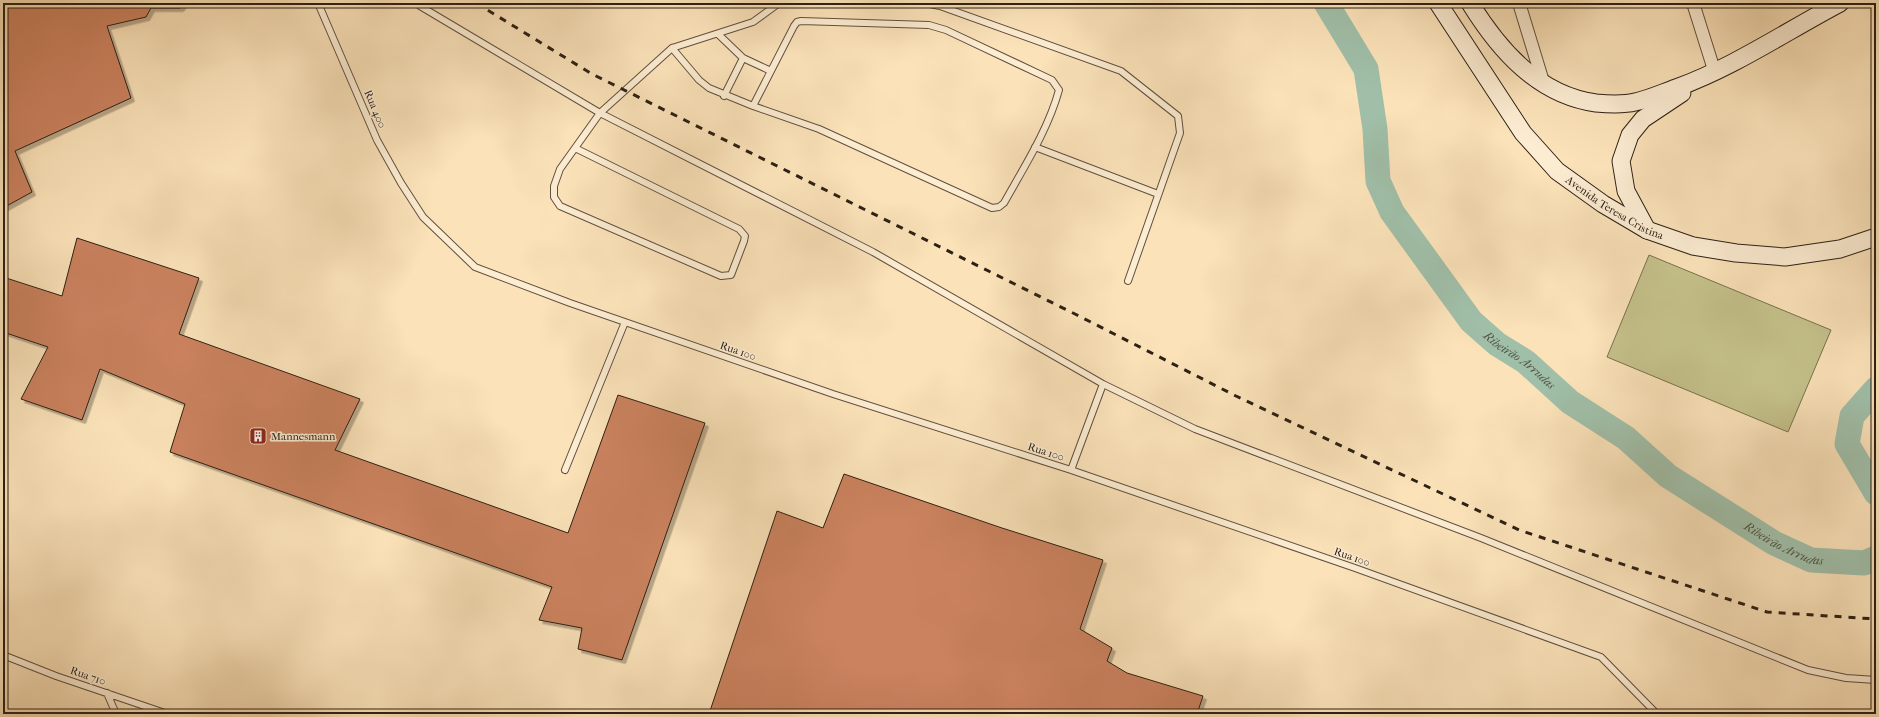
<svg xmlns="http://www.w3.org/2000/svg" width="1879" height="717" font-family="'IM FELL French Canon',serif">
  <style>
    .green { fill: #c5c28b; stroke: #797150 }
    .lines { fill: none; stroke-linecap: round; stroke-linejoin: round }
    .river { stroke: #a0bfa9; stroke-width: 25 }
    .building { fill: #cb825f; stroke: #2d2014; filter: url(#shadow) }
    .lane-casing { stroke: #60503d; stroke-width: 8 }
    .street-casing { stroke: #60503d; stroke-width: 14 }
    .secondary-casing { stroke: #2d2014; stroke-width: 19 }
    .lane { stroke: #fcecd2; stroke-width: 6 }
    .street { stroke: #fcecd2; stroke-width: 12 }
    .secondary { stroke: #fcecd2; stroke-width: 17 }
    .rail { stroke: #2d2014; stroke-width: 3; stroke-dasharray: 7 7; stroke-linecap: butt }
    .labels { text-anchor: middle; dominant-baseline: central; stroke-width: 3; stroke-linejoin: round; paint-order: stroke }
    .street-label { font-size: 11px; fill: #2d2014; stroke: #fcecd2 }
    .poi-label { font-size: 11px; fill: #2d2014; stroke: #fcecd2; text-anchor: start }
    .water-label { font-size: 12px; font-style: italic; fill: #505041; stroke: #fcecd2 }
  </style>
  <defs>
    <filter id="shadow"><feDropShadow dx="3.5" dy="3.5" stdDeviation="0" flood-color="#0004"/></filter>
  </defs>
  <rect width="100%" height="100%" fill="#fbe2b9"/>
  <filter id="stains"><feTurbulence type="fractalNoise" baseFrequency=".005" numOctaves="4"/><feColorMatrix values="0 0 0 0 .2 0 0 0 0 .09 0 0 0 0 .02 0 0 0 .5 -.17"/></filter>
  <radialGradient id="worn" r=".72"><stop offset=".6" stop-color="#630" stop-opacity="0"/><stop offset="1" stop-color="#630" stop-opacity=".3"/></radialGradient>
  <!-- green -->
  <path class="green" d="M1649 255 1831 330 1788 432 1607 357Z"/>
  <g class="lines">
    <!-- river -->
    <g class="river">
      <path id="s1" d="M1326 3 1366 69 1375 129 1378 181 1392 212 1471 321 1497 344 1526 362 1570 402 1626 438 1668 476 1774 543 1811 560 1864 563 1876 558"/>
      <path d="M1876 389 1852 416 1847 444 1876 493"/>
    </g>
  </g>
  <!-- building -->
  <path class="building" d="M3 3H184L180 8H151L146 17 107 26 131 98 15 151 32 192 3 208Z
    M77 238 199 278 179 334 360 399 335 450 568 533 618 395 705 423 622 660 578 649 582 628 539 620 552 587 170 452 185 404 100 369 82 420 21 399 48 347 3 332V277L62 296Z
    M844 474 1002 528 1103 560 1080 629 1112 648 1107 661 1127 673 1203 696 1197 714H720L710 711 777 511 823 528Z"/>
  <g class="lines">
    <!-- lane casing -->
    <g class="lane-casing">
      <path id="lane" d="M318 3 377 140 401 183 423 217 475 267 570 303 833 394 1071 470 1355 568 1601 657 1657 714
        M925 3 940 6 1121 71 1178 116 1180 133 1128 281
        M420 6 600 113 873 252 1103 384 1195 429 1481 538 1808 670 1846 678 1876 680
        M801 21 929 25 946 30 1052 80 1059 90C1048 130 1024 167 1004 203L999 207 992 208 819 129 753 106 794 26 797 22Z
        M718 34 743 58 771 71
        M672 48 699 80 709 88 753 106
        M724 96 743 58
        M1035 147 1158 194
        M575 148 739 229 745 236 744 241 731 275 721 276 560 206 554 197V186L560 169 600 113 672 48 753 22 779 3
        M565 470 625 322
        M1071 470 1103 384
        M3 655 56 676 168 714
        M107 693 116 714"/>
    </g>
    <!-- street casing -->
    <g class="street-casing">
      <path id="street" d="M1519 3 1544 85
        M1693 3 1715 73"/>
    </g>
    <!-- secondary casing -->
    <g class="secondary-casing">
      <g id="secondary">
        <path id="s2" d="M1438 3 1523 133 1557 171 1603 204 1647 230 1693 246 1736 253 1785 257 1840 249 1876 237"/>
        <path d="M1470 3C1499 50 1538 95 1596 103 1608 104 1623 105 1635 102 1649 99 1662 93 1676 88 1734 67 1785 32 1840 3"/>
        <path d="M1647 230 1626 191 1621 161 1630 135 1643 119 1682 93"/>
      </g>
    </g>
    <!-- lane -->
    <use href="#lane" class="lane"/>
    <!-- street -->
    <use href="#street" class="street"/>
    <!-- secondary -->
    <use href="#secondary" class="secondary"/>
    <!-- rail -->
    <path class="rail" d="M476 3 592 74 1075 314 1236 396 1519 530 1767 612 1876 619"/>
  </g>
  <!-- icons -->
  <defs>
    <g id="building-square" transform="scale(0.9)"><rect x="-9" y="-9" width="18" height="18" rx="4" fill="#8f2418" stroke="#fcecd2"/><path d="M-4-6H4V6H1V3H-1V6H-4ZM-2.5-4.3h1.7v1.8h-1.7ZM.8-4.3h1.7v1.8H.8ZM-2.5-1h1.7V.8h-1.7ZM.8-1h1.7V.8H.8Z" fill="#fff"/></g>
  </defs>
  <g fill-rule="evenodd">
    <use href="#building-square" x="258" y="436"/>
  </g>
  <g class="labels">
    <!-- street labels -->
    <g class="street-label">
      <text transform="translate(375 109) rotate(67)">Rua 400</text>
      <text stroke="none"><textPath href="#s2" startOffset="275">Avenida Teresa Cristina</textPath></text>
      <text transform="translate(738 351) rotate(19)">Rua 100</text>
      <text transform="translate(1046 452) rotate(18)">Rua 100</text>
      <text transform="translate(1352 557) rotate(19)">Rua 100</text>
      <text transform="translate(88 676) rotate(19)">Rua 710</text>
    </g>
    <!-- poi labels -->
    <g class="poi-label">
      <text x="271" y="436">Mannesmann</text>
    </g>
    <!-- water labels -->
    <g class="water-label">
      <text stroke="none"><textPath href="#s1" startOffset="421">Ribeirão Arrudas</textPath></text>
      <text stroke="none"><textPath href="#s1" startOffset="745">Ribeirão Arrudas</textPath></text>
    </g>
  </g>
  <!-- margin -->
  <rect width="1879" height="717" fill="none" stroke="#fbe2b9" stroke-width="16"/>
  <rect x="4" y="4" width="1871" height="709" fill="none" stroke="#2d2014" stroke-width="2"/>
  <rect x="8" y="8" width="1863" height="701" fill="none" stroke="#2d2014"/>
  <rect width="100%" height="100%" filter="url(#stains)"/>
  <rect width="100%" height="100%" fill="url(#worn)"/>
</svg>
